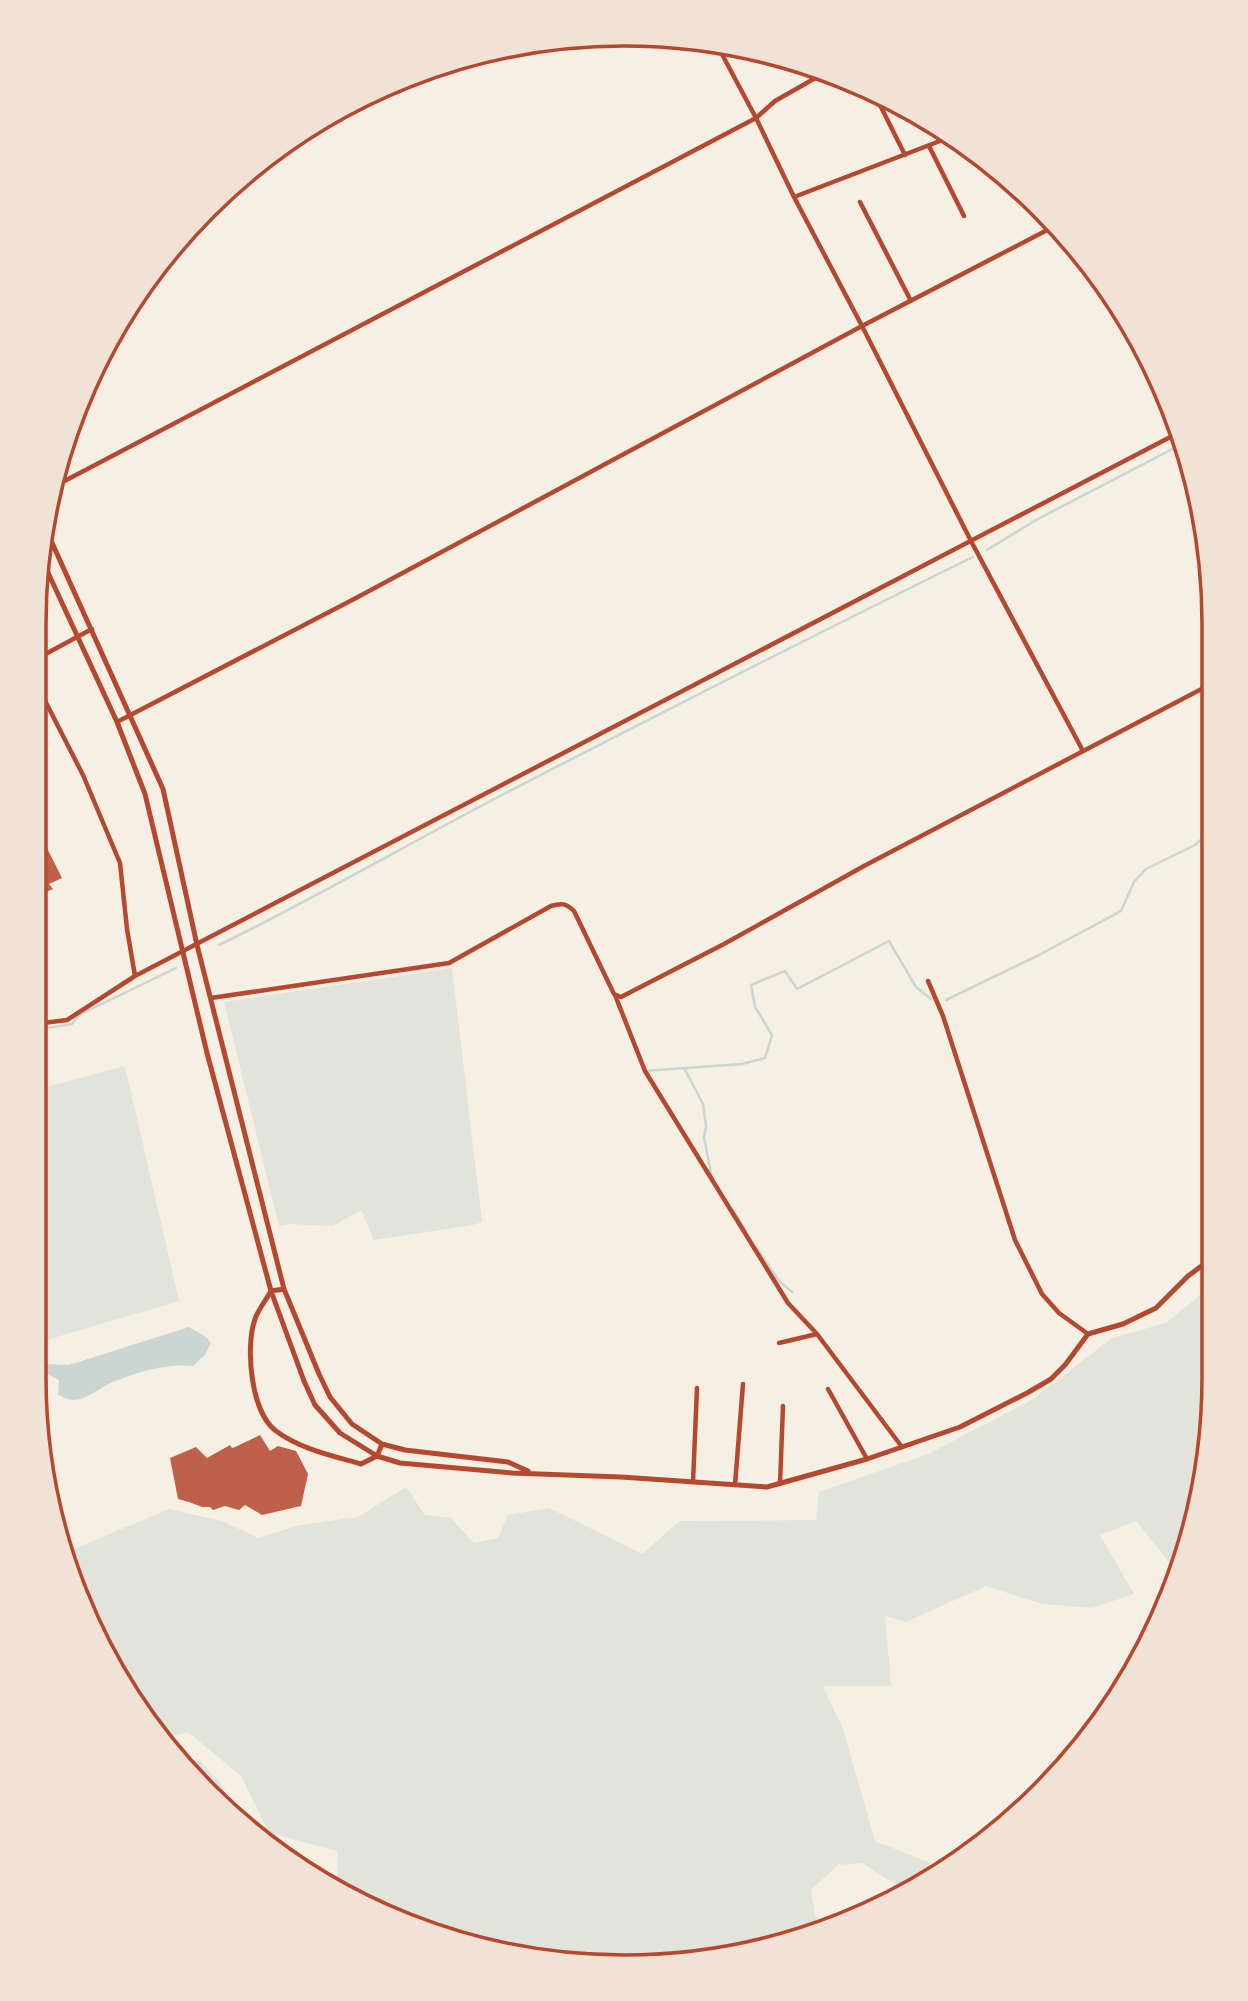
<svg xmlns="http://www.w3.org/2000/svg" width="1248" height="2001" font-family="'Alegreya Sans',sans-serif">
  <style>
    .green { fill: #e2e4dc }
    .water { fill: #c9d6d2 }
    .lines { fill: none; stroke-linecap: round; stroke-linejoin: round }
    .stream { stroke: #c9d6d2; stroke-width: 2.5 }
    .building { fill: #bf614a }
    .minor { stroke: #b5482f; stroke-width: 4.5 }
    .tertiary { stroke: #b5482f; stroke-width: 5 }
    .rim { fill: none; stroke: #b5482f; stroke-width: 3.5 }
  </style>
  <rect width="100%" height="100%" fill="#f6efe4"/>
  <!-- green -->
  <path class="green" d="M452 968 482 1222 473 1225 374 1240 361 1210 333 1226 290 1224 279 1226 224 1002Z
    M125 1066 179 1301 33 1344 35 1090Z
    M1210 1287V1454L1180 1563 1173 1567 1136 1521 1100 1535 1134 1594 1092 1608 1042 1604 986 1586 906 1622 885 1616 891 1686H823L843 1729 875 1841 948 1870 904 1890 862 1863 838 1865 811 1890 815 1916 827 1925 777 1948 586 1967 434 1936 342 1887 338 1883 337 1851 269 1833 241 1776 188 1732 164 1738 133 1706 64 1567 62 1554 169 1509 222 1521 258 1538 300 1525 358 1517 406 1487 425 1515 451 1518 474 1543 498 1538 508 1515 549 1508 642 1554 680 1521 816 1520 819 1492 928 1454 1030 1401 1112 1338 1166 1323Z
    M180 1756 200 1761 221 1784 239 1819Z"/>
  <!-- water -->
  <path class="water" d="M189 1327 206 1337 211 1343 205 1355 193 1366C167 1363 137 1372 113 1382 100 1387 87 1400 73 1400 68 1400 62 1396 58 1395L59 1380 47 1374V1364L69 1365Z"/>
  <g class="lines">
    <!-- stream -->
    <path class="stream" d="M987 550 1036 520 1184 443
      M219 945C314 899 406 845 500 796 657 715 814 635 973 557
      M946 1000 1037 956 1121 911 1134 882 1146 869 1195 845 1206 835 1212 820
      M35 1030 72 1024 79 1015 176 968
      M684 1068 703 1104 706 1127 704 1137 712 1178
      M645 1071 742 1064 765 1058 772 1035 755 1007 751 985 785 971 797 989 889 941 916 987 931 999
      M733 1210 746 1231
      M757 1248 779 1281 792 1292"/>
  </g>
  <!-- building -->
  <path class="building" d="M43 840 62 878 49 884 53 889 36 896V842Z
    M260 1435 270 1451 278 1446 296 1451 308 1474 301 1506 262 1515 245 1505 239 1510 225 1506 213 1510 210 1507H202L189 1502 178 1499 170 1458 196 1447 207 1458 230 1445 232 1448 235 1447Z"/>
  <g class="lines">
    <!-- minor -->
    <path class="minor" d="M716 43 756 118 794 197 862 326 971 541 1083 751
      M872 89 905 155
      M929 146 964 216
      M1009 181 1017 195
      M794 197 953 136
      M860 202 911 301
      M55 486 756 118 775 101 826 72
      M38 658 92 629
      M37 685 83 775 120 863 127 929 135 976
      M117 722 356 598 862 326 1055 226
      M928 981 943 1016 1015 1240 1042 1294 1059 1313 1088 1334
      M615 995 645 1071 788 1303 817 1334 902 1447
      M211 998 449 963 551 906C561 903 566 903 574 911L614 994 621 997 724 944 864 866 1213 683
      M35 1024 67 1020 135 976 1180 432
      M779 1343 817 1334
      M828 1389 867 1459
      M693 1482 697 1388
      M780 1484 783 1406
      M735 1485 743 1384"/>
    <!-- tertiary -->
    <path class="tertiary" d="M44 525 163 789 197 945 284 1289 319 1374 330 1397 352 1424 382 1444 405 1450 508 1462 528 1471
      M38 551 117 722 145 794 207 1053 271 1291 304 1381 315 1405 340 1433 377 1456 400 1463 512 1473 621 1477 767 1487 867 1459 960 1427 1027 1393 1051 1379 1065 1365 1088 1334 1123 1324 1156 1308 1188 1276 1211 1259
      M284 1289 271 1291C266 1300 258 1310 255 1319 245 1347 251 1413 276 1431 300 1449 333 1456 361 1464L377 1456 382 1444"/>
  </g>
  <!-- crop -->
  <path d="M0 0H1248V2001H0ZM624 46H624A578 578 0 0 1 1202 624V1377A578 578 0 0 1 624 1955H624A578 578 0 0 1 46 1377V624A578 578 0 0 1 624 46Z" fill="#f1e2d6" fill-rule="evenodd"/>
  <path class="rim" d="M624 46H624A578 578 0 0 1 1202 624V1377A578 578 0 0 1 624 1955H624A578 578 0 0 1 46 1377V624A578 578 0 0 1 624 46Z"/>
</svg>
